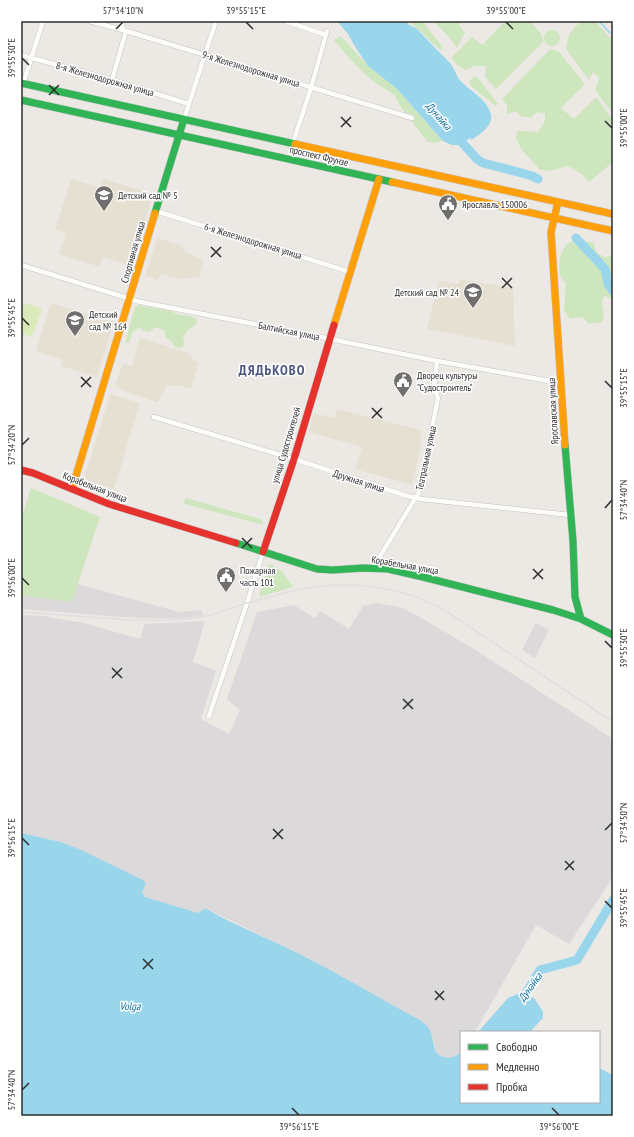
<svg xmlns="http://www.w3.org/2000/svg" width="634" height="1137" font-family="'PT Sans Narrow',sans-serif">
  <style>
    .industrial { fill: #dcd9db }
    .education { fill: #e6e0d3 }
    .green { fill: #cee6be }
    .pitch { fill: #d9eabb }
    .water { fill: #99d6ec }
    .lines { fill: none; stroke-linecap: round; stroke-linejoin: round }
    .stream { stroke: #99d6ec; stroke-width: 1.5 }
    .river { stroke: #99d6ec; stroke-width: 9 }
    .street-casing { stroke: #c5c4c5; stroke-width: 5.5 }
    .fast-casing { stroke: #c5c4c5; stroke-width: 8 }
    .slow-casing { stroke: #c5c4c5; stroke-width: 8 }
    .jam-casing { stroke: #c5c4c5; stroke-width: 8 }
    .street { stroke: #fcfcfb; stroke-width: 4.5 }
    .fast { stroke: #30b455; stroke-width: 7 }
    .slow { stroke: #ff9f0a; stroke-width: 7 }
    .jam { stroke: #e5322d; stroke-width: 7 }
    .rail { stroke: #dfdfe1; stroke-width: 1.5 }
    .ticks { fill: none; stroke: #2e2e2e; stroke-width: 1.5 }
    .labels { text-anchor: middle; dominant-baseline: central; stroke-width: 3; stroke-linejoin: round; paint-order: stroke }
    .street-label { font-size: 10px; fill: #2e2e2e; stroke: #fff }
    .poi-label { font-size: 10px; fill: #2e2e2e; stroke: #fff; text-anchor: start }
    .water-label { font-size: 11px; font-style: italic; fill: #0d6fa3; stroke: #fff }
    .district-label { font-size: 14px; font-weight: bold; letter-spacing: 1px; fill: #4d5680; stroke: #fff }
    .neatline { fill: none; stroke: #2e2e2e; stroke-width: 1.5 }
    .ticks-label { font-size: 10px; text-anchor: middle; fill: #2e2e2e }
  </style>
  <rect width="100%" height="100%" fill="#ece8e4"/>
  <!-- industrial -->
  <path class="industrial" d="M78 584 179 612 201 610 203 615 178 619 123 617 21 609V595L72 602Z
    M377 603 404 608 474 649 613 739V877L569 944 536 925 475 1032H461V1052L455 1057 451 1058 444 1057 436 1053 433 1037 425 1025 339 975 285 947 205 908 198 913 145 897 142 893 146 884 143 880 61 842 21 833V615L43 616 84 623 140 639 145 624 205 621 193 662 216 671 201 719 229 734 240 710 227 699 257 612 294 605 315 618 320 611 349 629 363 606Z
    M536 623 549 630 535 658 522 650Z"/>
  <!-- education -->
  <path class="education" d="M71 179 100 188 103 179 153 194 131 266 103 257 100 267 59 254 66 233 55 230Z
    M157 238 181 245 185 252 204 260 199 277 180 279 160 274 158 280 145 276Z
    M460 279 513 288 515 346 427 329 439 281 458 284Z
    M51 303 114 322 97 377 61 366 63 360 36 351Z
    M140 338 188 353 194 360 199 362 191 389 179 385 166 386 163 394 160 397 157 402 126 392 115 385 123 364 132 366Z
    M110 394 140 403 114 489 84 479Z
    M337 409 421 430V448L412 485 355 469 362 447 309 432 314 413 334 418Z"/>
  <!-- green -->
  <path class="green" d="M409 21H422L442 46 441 51Z
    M433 21H463L459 25 465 33 457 48 448 36Z
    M505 21H530L542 35 543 42 496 89 485 77 486 66H475L466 70 457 65 451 58 472 37 482 45Z
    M583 21H595L613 41V114L595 90 599 78 593 72 589 80 566 49C568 35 570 29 583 21Z
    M544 38a8 8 0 1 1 16 0a8 8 0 1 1-16 0Z
    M341 36 368 66 397 89 443 141 434 143 428 142 400 106 394 95 370 79 350 59 334 40Z
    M550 49 558 51 585 84 561 108 574 119 596 97 613 120V162L589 182 582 174 568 166 550 171 539 169 522 150 516 139 517 131H526L538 132 545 120V114L538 112 531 117H522L516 111 507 114V105L502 99Z
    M475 76 478 78 498 104 496 106 471 86 469 81Z
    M570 242H593L597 253 605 257 613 256V305L610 298 604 296 602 304 604 315 602 322 589 324 582 317 570 319 564 311 566 283C564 281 561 278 560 275 558 265 560 248 570 242Z
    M136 305 171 311C179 317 190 313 197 320L196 325 189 329 183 336 185 344 182 348 175 347 171 341 166 338 164 330 156 327 149 332 143 331 140 327 133 332 129 342 125 343 134 310Z
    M31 488 100 517 72 602 21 595V520Z
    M186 498 260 519 263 522V525L185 504 184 502Z
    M269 564 274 566 276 569 282 571 293 587 259 597Z"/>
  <!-- pitch -->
  <path class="pitch" d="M24 303 42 308 32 337 21 333V313Z"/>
  <!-- water -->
  <path class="water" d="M337 21H406L409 25 416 28C425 37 433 46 442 55 445 58 449 61 452 66 455 70 456 75 459 79 469 91 488 99 491 115 493 126 479 135 471 140L470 138 467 140 465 145H452L443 141 397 89 368 66 356 48 348 34Z
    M21 833 61 842 79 849 143 880 146 884 142 893 145 897 198 913 205 908C230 923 258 934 285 947 325 966 364 989 403 1011 410 1015 420 1019 426 1025 435 1034 432 1047 437 1053 439 1055 442 1057 445 1057 452 1059 456 1056 461 1052V1102H599V1068L613 1075V1116H21Z
    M520 993 526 994 535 999 543 1012V1018L530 1032H478L508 998Z"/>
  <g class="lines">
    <!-- stream -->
    <path class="stream" d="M599 21 610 33"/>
    <!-- river -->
    <path class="river" d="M457 137 477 159 483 163 518 172 532 176 538 179
      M576 238 605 269 608 284 613 291
      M520 1003 540 970 577 960 613 900"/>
    <!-- street casing -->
    <g class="street-casing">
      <path id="street" d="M89 21 123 30 412 118
        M121 21 123 30
        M285 21 326 35
        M21 55 112 80 189 104
        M112 80 126 31
        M23 84 43 21
        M184 119 216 21
        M293 143 311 88 327 31
        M156 211 350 272
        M21 265 124 297 136 301 321 337 437 361 561 383
        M154 417 294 459 407 496 421 499 570 515
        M373 568 419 492 438 398 434 388 437 361
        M209 716 247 603 263 552"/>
    </g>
    <!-- fast casing -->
    <g class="fast-casing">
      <path id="fast" d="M21 83 295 144
        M21 100 392 182
        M155 213 184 119
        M565 445 573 541 575 597 581 619
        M236 543 317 569 333 570 363 568 388 569 423 577 553 610 581 619 613 635"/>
    </g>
    <!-- slow casing -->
    <g class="slow-casing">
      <path id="slow" d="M295 144 613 214
        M392 182 613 231
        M558 202 551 232 565 445
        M334 325 379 179
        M72 489 155 213"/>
    </g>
    <!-- jam casing -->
    <g class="jam-casing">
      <path id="jam" d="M21 470 33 473 109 504 236 543
        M263 552 294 459 334 325"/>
    </g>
    <!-- street -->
    <use href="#street" class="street"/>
    <!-- fast -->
    <use href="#fast" class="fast"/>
    <!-- slow -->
    <use href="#slow" class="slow"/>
    <!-- jam -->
    <use href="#jam" class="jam"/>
    <!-- rail -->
    <path class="rail" d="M21 612 129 620H183L211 615 247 603 299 589 332 585H360L391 590 414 596 441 608 613 722"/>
  </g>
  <!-- ticks -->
  <path class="ticks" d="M246 22 253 29M506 22 513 29M116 29 123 22M22 58 29 65M49 85 59 95M49 95 59 85M341 117 351 127M605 121 612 128M341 127 351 117M211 247 221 257M211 257 221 247M502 278 512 288M502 288 512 278M22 318 29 325M81 377 91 387M605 381 612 388M81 387 91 377M372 408 382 418M372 418 382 408M22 445 29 438M605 508 612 500M242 538 252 548M242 548 252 538M533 569 543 579M22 578 29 585M533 579 543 569M605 641 612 648M112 668 122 678M112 678 122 668M403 699 413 709M403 709 413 699M273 829 283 839M605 830 612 823M22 838 29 845M273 839 283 829M565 861 574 870M565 870 574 861M605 901 612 908M143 959 153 969M143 969 153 959M435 991 444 1000M435 1000 444 991M22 1090 29 1083M292 1108 299 1115M552 1108 559 1115"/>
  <!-- icons -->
  <defs>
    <g id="school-pin" transform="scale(1)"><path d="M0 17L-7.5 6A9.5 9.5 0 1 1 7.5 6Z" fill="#706f6e" stroke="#fff"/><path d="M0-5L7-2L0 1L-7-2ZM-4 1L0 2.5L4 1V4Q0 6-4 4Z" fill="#fff"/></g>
    <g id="civic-pin" transform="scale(1)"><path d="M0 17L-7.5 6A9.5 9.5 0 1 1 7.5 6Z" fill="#706f6e" stroke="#fff"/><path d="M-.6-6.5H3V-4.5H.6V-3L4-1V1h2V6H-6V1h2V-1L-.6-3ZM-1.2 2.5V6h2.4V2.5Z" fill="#fff"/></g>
  </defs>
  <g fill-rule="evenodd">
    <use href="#school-pin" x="104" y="195"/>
    <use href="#civic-pin" x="448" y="204"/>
    <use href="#school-pin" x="473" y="292"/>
    <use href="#school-pin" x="75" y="320"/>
    <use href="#civic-pin" x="403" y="381"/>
    <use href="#civic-pin" x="226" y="576"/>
  </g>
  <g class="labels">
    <!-- street labels -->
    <g class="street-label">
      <text transform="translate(251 69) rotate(17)">9-я Железнодорожная улица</text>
      <text transform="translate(105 79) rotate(16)">8-я Железнодорожная улица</text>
      <text transform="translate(319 156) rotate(13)">проспект Фрунзе</text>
      <text transform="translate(253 241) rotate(17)">6-я Железнодорожная улица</text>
      <text transform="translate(133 252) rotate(-74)">Спортивная улица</text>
      <text transform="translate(289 331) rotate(11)">Балтийская улица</text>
      <text transform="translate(553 411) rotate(-93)">Ярославская улица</text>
      <text transform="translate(286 445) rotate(-73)">улица Судостроителей</text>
      <text transform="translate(426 458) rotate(-78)">Театральная улица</text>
      <text transform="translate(359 481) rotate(18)">Дружная улица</text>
      <text transform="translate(95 487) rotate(21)">Корабельная улица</text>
      <text transform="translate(405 565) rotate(10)">Корабельная улица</text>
    </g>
    <!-- poi labels -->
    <g class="poi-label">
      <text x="118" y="195">Детский сад № 5</text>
      <text x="462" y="204">Ярославль 150006</text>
      <text x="459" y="292" text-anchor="end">Детский сад № 24</text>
      <text x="89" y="314">Детский<tspan x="89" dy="12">сад № 164</tspan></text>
      <text x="417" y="375">Дворец культуры<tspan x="417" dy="12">"Судостроитель"</tspan></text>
      <text x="240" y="570">Пожарная<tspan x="240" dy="12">часть 101</tspan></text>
    </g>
    <!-- water labels -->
    <g class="water-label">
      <text transform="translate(439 116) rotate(49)">Дунайка</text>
      <text transform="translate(530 987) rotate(-54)">Дунайка</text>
      <text x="130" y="1006">Volga</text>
    </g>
    <!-- district labels -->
    <g class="district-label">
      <text x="272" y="370">ДЯДЬКОВО</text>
    </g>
  </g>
  <!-- border -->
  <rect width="634" height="1137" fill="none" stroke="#ffffff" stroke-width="44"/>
  <!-- legend -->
  <rect x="460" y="1031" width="140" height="72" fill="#ffffff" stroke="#ababab"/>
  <rect x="468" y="1044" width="20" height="6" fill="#30b455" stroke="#ababab"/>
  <text x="496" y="1051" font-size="12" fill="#2e2e2e">Свободно</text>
  <rect x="468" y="1064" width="20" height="6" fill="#ff9f0a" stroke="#ababab"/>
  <text x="496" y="1071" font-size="12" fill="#2e2e2e">Медленно</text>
  <rect x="468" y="1084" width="20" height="6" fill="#e5322d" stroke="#ababab"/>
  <text x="496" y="1091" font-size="12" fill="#2e2e2e">Пробка</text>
  <rect x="22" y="22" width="590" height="1093" class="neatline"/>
  <g class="ticks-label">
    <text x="123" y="14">57°34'10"N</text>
    <text x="246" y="14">39°55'15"E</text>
    <text x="506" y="14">39°55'00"E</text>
    <text transform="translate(11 58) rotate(-90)" y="4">39°55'30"E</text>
    <text transform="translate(623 128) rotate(-90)" y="4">39°55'00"E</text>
    <text transform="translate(11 318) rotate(-90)" y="4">39°55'45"E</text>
    <text transform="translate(623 388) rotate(-90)" y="4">39°55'15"E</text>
    <text transform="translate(11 445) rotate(-90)" y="4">57°34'20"N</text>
    <text transform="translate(623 500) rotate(-90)" y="4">57°34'40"N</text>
    <text transform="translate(11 578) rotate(-90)" y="4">39°56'00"E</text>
    <text transform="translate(623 648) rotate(-90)" y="4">39°55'30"E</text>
    <text transform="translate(623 823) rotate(-90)" y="4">57°34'50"N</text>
    <text transform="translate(11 838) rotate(-90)" y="4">39°56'15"E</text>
    <text transform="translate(623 908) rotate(-90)" y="4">39°55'45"E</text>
    <text transform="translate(11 1090) rotate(-90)" y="4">57°34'40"N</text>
    <text x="299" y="1130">39°56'15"E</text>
    <text x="559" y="1130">39°56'00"E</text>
  </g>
</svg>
